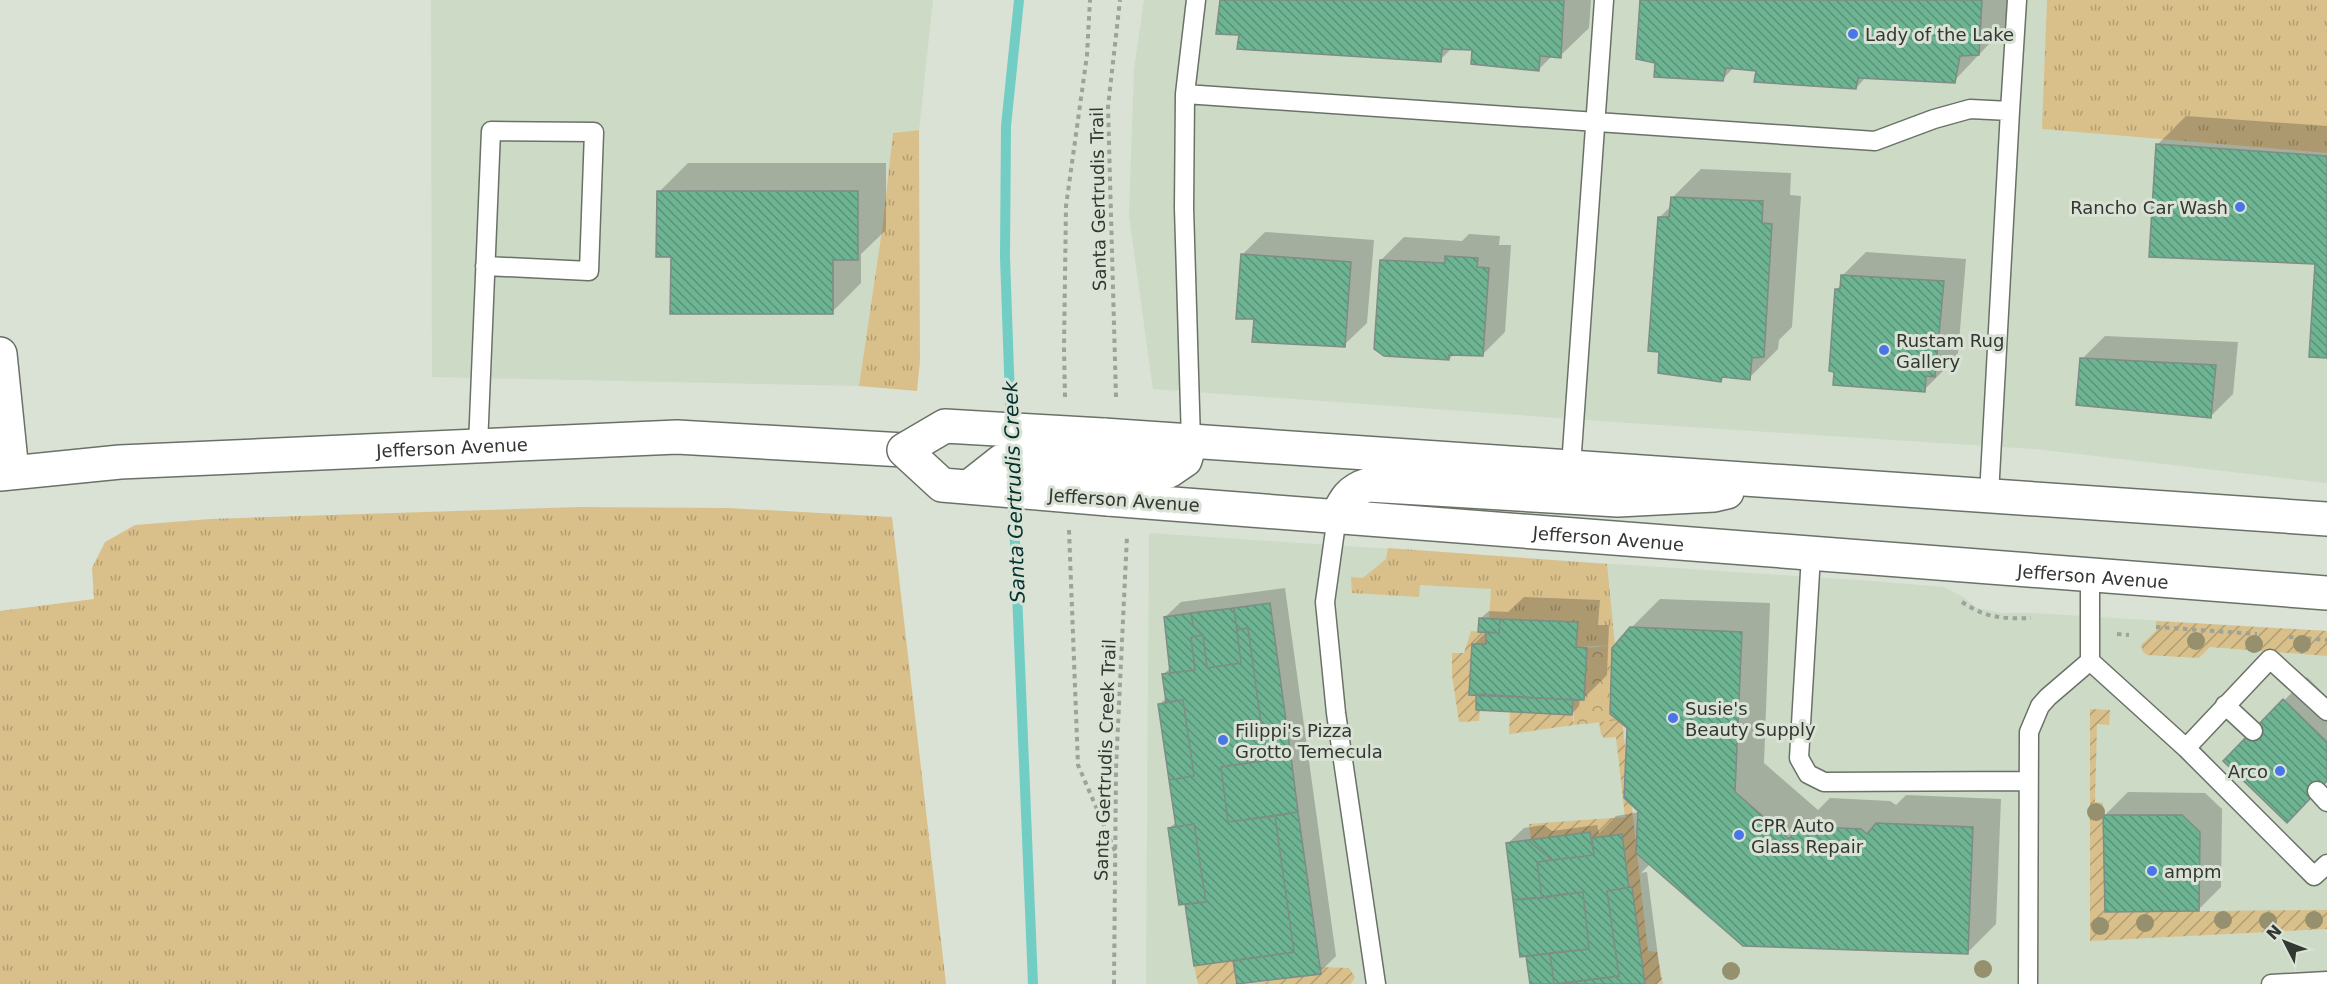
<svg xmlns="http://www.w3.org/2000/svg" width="2327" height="984" font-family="'DejaVu Sans',sans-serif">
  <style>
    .built { fill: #ccdac6 }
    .grass { fill: url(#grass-tufts) }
    .forest { fill: url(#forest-crowns) }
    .garden { fill: url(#garden-furrows) }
    .shadow { fill: #0003 }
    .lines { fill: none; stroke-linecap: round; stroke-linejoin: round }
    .stream { stroke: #72cdc5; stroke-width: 10 }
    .building { fill: url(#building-back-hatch); stroke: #7e8d85; stroke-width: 1.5 }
    .lane-casing { stroke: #6a7267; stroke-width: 21 }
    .secondary-casing { stroke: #6a7267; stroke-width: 36 }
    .primary-casing { stroke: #6a7267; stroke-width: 36 }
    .path { stroke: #9ca399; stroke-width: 4; stroke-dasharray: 4.5 4.5; stroke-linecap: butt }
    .lane { stroke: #fff; stroke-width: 18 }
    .secondary { stroke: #fff; stroke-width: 33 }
    .primary { stroke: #fff; stroke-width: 33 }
    .primary-bridge-casing { stroke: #6a7267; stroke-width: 36; stroke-linecap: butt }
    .primary-bridge { stroke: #fff; stroke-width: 33 }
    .tree { fill: #96906f }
    .poi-dot { fill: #4876e8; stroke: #d9e2d5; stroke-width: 2 }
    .labels { text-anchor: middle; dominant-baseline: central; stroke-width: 6; stroke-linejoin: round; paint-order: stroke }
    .poi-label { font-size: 18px; fill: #333732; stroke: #d9e2d5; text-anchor: start }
    .street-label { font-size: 18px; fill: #333732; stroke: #d9e2d5 }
    .water-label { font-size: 20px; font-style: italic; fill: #03312e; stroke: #d9e2d5 }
  </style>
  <defs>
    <pattern id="grass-tufts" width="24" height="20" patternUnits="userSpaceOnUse" patternTransform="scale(1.5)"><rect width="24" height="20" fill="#d9c08b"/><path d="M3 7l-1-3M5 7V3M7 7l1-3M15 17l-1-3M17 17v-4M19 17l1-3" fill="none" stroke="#b19d72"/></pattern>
    <pattern id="forest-crowns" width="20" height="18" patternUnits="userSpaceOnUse" patternTransform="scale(1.5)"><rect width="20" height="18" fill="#d9c08b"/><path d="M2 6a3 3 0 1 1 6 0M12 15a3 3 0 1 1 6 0" fill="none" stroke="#b19d72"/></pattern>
    <pattern id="garden-furrows" width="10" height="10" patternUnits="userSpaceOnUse" patternTransform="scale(1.5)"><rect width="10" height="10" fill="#d9c08b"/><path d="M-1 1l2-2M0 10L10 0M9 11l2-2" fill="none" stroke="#b19d72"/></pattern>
    <pattern id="building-back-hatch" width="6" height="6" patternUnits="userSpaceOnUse" patternTransform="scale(1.5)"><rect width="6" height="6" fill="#6db492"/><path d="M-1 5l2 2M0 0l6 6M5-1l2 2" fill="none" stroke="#5a9378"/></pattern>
  </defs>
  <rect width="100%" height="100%" fill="#d9e2d5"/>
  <!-- built -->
  <path class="built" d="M431 0H933L919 130 893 133 882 230 859 386 432 377Z
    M1144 0H2047L2043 129 2327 153V483L2035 449 1644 424 1153 389 1129 216 1134 70Z
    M1149 533 1871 581 1944 587 1963 597 1977 608 2002 613H2032L2327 631V984H1146Z"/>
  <!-- grass -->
  <path class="grass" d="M2047 0H2327V153L2042 129Z
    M919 130 920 361 917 391 859 386 882 230 893 133Z
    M579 507 728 508 892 517 946 984H0V611L94 599 92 568 105 542 135 525 210 519Z
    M1388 548 1607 564 1615 645 1576 647 1577 622 1489 618 1491 589 1420 585 1419 597 1352 593 1351 577 1363 578 1386 559Z"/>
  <!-- forest -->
  <path class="forest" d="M1615 645 1622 720 1574 725 1573 700H1584L1587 648Z"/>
  <!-- garden -->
  <path class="garden" d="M2156 621 2327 631V656L2210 647 2199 658 2147 655 2143 652 2141 645 2156 631Z
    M1471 631 1486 632V644H1472L1476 709 1480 710 1479 721 1459 722 1452 675V653H1464Z
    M2090 709 2110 710 2109 725 2097 724 2095 802 2103 803 2105 912 2327 910V929L2090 941Z
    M1510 711 1572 715 1574 725 1509 734Z
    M1622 720 1648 951 1657 952 1663 984H1645L1622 834 1592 838 1590 832 1531 840 1529 824 1625 817 1616 737 1604 738 1601 734 1599 722Z
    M1233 961 1237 984H1198L1194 966Z
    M1320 967 1349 968 1355 977 1351 984H1249L1320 974Z"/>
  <!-- shadow -->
  <path class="shadow" d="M1221 0H1591L1589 28 1560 56H1552L1539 69 1474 49 1452 48 1440 60 1240 34Z
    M1641 0H2009L2007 25 1954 81 1866 77 1856 88 1758 69 1734 67 1723 79 1657 61Z
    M2186 116 2327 126V357L2317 263 2157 145Z
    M688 163H886V230L861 254V283L832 312 659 192Z
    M1701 169 1791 173 1790 195 1801 196 1792 327 1779 340 1778 349 1749 378 1724 376 1720 380 1659 218 1671 206 1672 198Z
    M1265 232 1374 240 1367 323 1344 345 1255 317 1242 255Z
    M1469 234 1500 236 1499 245H1511L1505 332 1482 355 1454 354 1449 359 1381 260 1404 237 1462 241Z
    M1866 252 1966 259 1958 353 1948 363 1947 367 1924 390 1837 289 1842 284 1843 275Z
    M2105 336 2238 342 2233 394 2210 417 2082 359Z
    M1285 588 1336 956 1320 972 1238 984 1235 961 1238 958 1187 903 1169 829 1176 822 1160 704 1167 697 1163 675 1171 667 1165 617 1181 602Z
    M1524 597 1600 600 1598 625H1609L1607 675 1584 698H1580L1579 706 1572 714 1477 708 1474 644 1487 631 1481 618 1489 611 1508 612Z
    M1660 599 1770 603 1764 763 1818 810 1830 798 1890 801 1896 805 1906 795 2001 799 1996 924 1967 953 1651 863 1641 873 1647 872 1661 979 1656 984H1532L1508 843 1524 828 1544 825 1552 831 1597 825 1599 833 1616 816 1640 812 1631 628Z
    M2307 677 2327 697V780L2225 761Z
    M2128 792 2205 793 2222 809 2221 887 2198 910 2105 815Z"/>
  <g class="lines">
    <!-- stream -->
    <path class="stream" d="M1011 428 1005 257 1006 126 1019 0
      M1013 494 1033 984"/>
  </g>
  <!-- building -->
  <path class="building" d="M1220 0H1564L1561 58 1540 56 1539 71 1471 64 1472 50 1442 49 1441 62 1237 49 1239 35 1216 34Z
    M1640 0H1982L1979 55 1960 56 1955 83 1858 78 1856 89 1754 82 1756 71 1726 68 1723 81 1654 77 1655 63 1636 59Z
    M2156 144 2327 156V358L2309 357 2315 264 2149 257Z
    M657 191H858V260H833V314H670L671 257H656Z
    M1671 197 1763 201 1762 223 1772 224 1764 357 1752 358 1750 380 1722 377 1721 382 1658 373 1659 352 1648 351 1658 217H1669Z
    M1241 254 1351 262 1345 347 1252 342 1254 319H1236Z
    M1445 256 1478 258 1477 267 1489 268 1483 356 1449 355V360L1384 356 1374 349 1380 260 1445 263Z
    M1841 275 1944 281 1935 377 1926 376 1925 392 1833 385 1834 372 1829 371 1835 289H1840Z
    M2080 358 2216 365 2211 418 2076 405Z
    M1270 603 1291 757 1266 760 1248 628 1237 630 1234 608Z
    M1234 608 1241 663 1207 668 1203 635 1193 625 1191 613Z
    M1191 613 1193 625 1203 635 1191 637 1195 670 1170 673 1164 617Z
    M1479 618 1500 619 1499 633 1478 632Z
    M1500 619 1578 622 1576 647 1587 648 1584 700 1469 695 1472 644H1486V632L1499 633Z
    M1630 627 1742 632 1735 792 1789 839 1799 826 1861 829 1867 834 1876 823 1973 827 1968 954 1743 946 1636 853 1638 811 1624 798 1627 728 1610 714 1612 648Z
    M1248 628 1266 760 1221 767 1228 822 1275 816 1294 952 1194 966 1185 904 1206 902 1194 824 1176 827 1169 780 1194 776 1183 700 1166 702 1162 674 1195 670 1191 637 1203 635 1207 668 1241 663 1237 630Z
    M1476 694 1573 700 1572 715 1476 710Z
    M2283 699 2327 742V781L2287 823 2223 761Z
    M1183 700 1194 776 1169 780 1158 704Z
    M1291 757 1298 812 1228 822 1221 767Z
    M1298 812 1321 974 1237 984 1233 961 1294 952 1275 816Z
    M2103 815H2182L2200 832 2199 911 2105 912Z
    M1194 824 1206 902 1179 905 1168 828Z
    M1590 832 1594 855 1552 860 1528 840Z
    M1622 834 1629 887 1607 891 1619 976 1554 984 1550 953 1589 949 1583 892 1542 898 1537 862 1594 855 1592 838Z
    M1528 840 1552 860 1537 862 1542 898 1513 900 1506 843Z
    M1632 887 1645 984H1559L1619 976 1607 891Z
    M1583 892 1589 949 1520 957 1513 900Z
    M1550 953 1554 984H1530L1526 956Z"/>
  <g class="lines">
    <!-- lane casing -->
    <g class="lane-casing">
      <path id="lane" d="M1185 94 1875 141 1934 119 1970 109 2010 111 1989 495
        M2010 111 2017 0
        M1191 441 1184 208 1185 94 1196 0
        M478 446 491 131 594 132 589 271 485 266
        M1571 466 1604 0
        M1337 516 1325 602 1336 713 1376 984
        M1811 555 1799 758 1808 774 1824 782 2028 781
        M2090 577V661
        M2225 705 2253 731
        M2186 748 2270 659 2327 711
        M2317 791 2327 802
        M2028 984 2029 732 2040 706 2048 697 2090 661 2186 748 2314 876 2327 864
        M2271 984 2327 981"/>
    </g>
    <!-- secondary casing -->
    <g class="secondary-casing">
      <path id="secondary" d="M0 354 12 472"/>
    </g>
    <!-- primary casing -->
    <g class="primary-casing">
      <g id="primary">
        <path d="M1103 435 2327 519"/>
        <path d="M1105 467 1169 471 1185 460 1191 441"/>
        <path id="s1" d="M0 474 120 462 677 437 904 450"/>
        <path id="s2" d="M1108 499C1514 529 1920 565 2327 593"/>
        <path d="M1337 516C1345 500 1350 490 1368 485L1618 500 1714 495 1727 492"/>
      </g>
    </g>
    <!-- path -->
    <path class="path" d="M1065 397 1064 347 1066 206 1087 55 1090 0
      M1116 397 1108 107 1120 0
      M1069 530 1078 765 1115 851
      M1962 602C1986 618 2003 619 2031 618
      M2156 627 2257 634
      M2117 634 2129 635
      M2289 637 2327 640
      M1114 984 1116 768 1127 536"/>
    <!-- lane -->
    <use href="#lane" class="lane"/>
    <!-- secondary -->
    <use href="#secondary" class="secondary"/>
    <!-- primary -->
    <use href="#primary" class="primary"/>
    <!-- primary-bridge casing -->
    <g class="primary-bridge-casing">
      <path id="primary-bridge" d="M1103 435 945 426 904 450 942 485 1108 499
        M969 487 1002 461 1105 467"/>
    </g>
    <!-- primary-bridge -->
    <use href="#primary-bridge" class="primary-bridge"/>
  </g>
  <!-- trees -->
  <g class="tree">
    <circle cx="2196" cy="641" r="9"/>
    <circle cx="2254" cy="644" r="9"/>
    <circle cx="2302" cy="644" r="9"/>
    <circle cx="2096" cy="812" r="9"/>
    <circle cx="2223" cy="920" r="9"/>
    <circle cx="2314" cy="920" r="9"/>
    <circle cx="2268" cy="921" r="9"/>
    <circle cx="2145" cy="923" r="9"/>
    <circle cx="2100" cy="926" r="9"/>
    <circle cx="1983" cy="969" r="9"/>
    <circle cx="1731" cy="971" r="9"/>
  </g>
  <!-- markers -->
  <g class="poi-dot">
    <circle cx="1853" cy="34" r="6"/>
    <circle cx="2240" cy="207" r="6"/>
    <circle cx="1884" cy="350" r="6"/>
    <circle cx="1673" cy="718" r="6"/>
    <circle cx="1223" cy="740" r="6"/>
    <circle cx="2280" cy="771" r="6"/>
    <circle cx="1739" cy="835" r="6"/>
    <circle cx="2152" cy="871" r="6"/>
  </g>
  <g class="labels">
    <!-- poi labels -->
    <g class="poi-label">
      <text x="1865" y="34">Lady of the Lake</text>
      <text x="2228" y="207" text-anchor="end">Rancho Car Wash</text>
      <text x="1896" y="340">Rustam Rug<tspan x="1896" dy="21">Gallery</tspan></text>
      <text x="1685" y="708">Susie's<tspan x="1685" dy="21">Beauty Supply</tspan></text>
      <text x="1235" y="730">Filippi's Pizza<tspan x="1235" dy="21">Grotto Temecula</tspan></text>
      <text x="2268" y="771" text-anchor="end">Arco</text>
      <text x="1751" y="825">CPR Auto<tspan x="1751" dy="21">Glass Repair</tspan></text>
      <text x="2164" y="871">ampm</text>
    </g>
    <!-- street labels -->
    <g class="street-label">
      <text transform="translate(1098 199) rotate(-91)">Santa Gertrudis Trail</text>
      <text stroke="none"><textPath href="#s1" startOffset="453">Jefferson Avenue</textPath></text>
      <text transform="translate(1124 500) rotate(4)">Jefferson Avenue</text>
      <text stroke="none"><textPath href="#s2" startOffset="502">Jefferson Avenue</textPath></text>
      <text stroke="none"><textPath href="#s2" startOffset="988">Jefferson Avenue</textPath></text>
      <text transform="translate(1105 760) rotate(-88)">Santa Gertrudis Creek Trail</text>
    </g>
    <!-- water labels -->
    <g class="water-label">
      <text transform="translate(1014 492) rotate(-92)">Santa Gertrudis Creek</text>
    </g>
  </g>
  <!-- north arrow -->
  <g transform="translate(2285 942) rotate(312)" stroke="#d9e2d5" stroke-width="4.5" paint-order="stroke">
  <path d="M0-4.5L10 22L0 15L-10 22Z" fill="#333732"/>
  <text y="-9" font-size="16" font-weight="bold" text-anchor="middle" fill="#333732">N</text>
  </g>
</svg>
